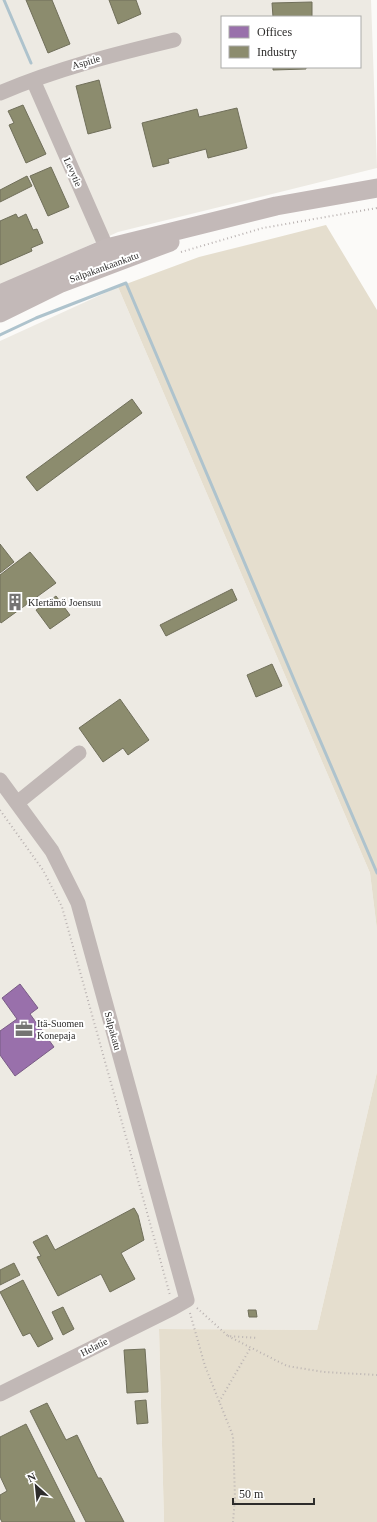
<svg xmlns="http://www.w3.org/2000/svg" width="377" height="1522" font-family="'Times New Roman',serif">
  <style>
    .built { fill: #edeae3; fill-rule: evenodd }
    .forest { fill: #e5dece }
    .offices { fill: #9970ab; stroke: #795c85 }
    .industry { fill: #8c8c6e; stroke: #706f5a }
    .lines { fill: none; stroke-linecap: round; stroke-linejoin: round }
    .stream { stroke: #aec3cd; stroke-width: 3 }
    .path { stroke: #bab3b2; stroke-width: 2; stroke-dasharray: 1 3; stroke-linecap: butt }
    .minor { stroke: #c1b8b6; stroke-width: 15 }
    .major { stroke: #c3b9b8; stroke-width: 19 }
    .labels { text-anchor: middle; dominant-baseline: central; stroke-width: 4; stroke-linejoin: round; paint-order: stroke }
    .street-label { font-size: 10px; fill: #2d2c2b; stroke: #fff }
    .poi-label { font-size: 10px; fill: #2d2c2b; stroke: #fff; text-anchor: start }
  </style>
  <rect width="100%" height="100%" fill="#fbfaf8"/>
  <!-- built -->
  <path class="built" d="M0 0H371L377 168 118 232 0 286ZM222 17H360V67H222Z
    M118 287 370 873 377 930V1072L317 1330 159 1329 164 1522H0V341Z"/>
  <!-- forest -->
  <path class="forest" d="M326 225 377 310V930L370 873 118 287 199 257Z
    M377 1072V1522H164L159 1329 317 1330Z"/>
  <!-- offices -->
  <path class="offices" d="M20 984 38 1008 30 1014 54 1047 15 1076 0 1055V1031L17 1019 2 998Z"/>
  <!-- industry -->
  <path class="industry" d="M26 0H52L70 44 48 53Z
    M109 0H136L141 14 118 24Z
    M312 2V17H273L272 3Z
    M273 67H306V69L273 70Z
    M99 80 111 128 88 134 76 86Z
    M23 105 46 154 26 163 9 125 14 123 8 111Z
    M237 108 247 148 208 158 206 149 168 159 169 163 153 167 142 123 197 109 199 117Z
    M51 167 69 207 48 216 30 176Z
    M27 176 32 186 0 202V190Z
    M16 214 18 218 26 214 33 230 37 229 43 243 31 248 32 251 0 265V221Z
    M132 399 142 413 37 491 26 477Z
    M0 544 14 562 0 573Z
    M30 552 56 583 1 623 0 621V575Z
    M232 589 237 600 166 636 160 625Z
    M56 596 70 615 50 629 36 610Z
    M272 664 282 686 256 697 247 675Z
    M120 699 149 740 128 755 123 748 103 762 79 728Z
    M134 1208 138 1215 144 1240 121 1253 135 1279 110 1292 101 1274 58 1296 37 1257 41 1256 33 1242 47 1235 55 1250Z
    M14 1263 20 1275 0 1285V1270Z
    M23 1280 53 1339 38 1347 30 1333 23 1336 0 1292Z
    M63 1307 74 1329 63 1335 52 1312Z
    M248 1310H256L257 1317H249Z
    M145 1349 148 1392 127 1393 124 1350Z
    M146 1400 148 1423 137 1424 135 1401Z
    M47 1403 66 1440 77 1435 98 1478H101L124 1522H86L30 1411Z
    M26 1424 75 1522H2L0 1518V1495L7 1491 0 1476V1437Z"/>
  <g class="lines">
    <!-- stream -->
    <path class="stream" d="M4 0 31 63
      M0 335 36 318 126 283 298 689 377 873"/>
    <!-- path -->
    <path class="path" d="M181 252 263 228 377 208
      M0 810 43 870 62 907 170 1295
      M197 1308 228 1336 258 1338
      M190 1313 205 1366 233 1436 235 1498 233 1522
      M228 1336 287 1366 324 1372 377 1375
      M219 1402 251 1347"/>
    <!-- minor -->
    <path class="minor" d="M33 80 111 258
      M0 93C56 69 115 54 174 40
      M0 780 52 851 78 903 187 1300 173 1308 0 1394
      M17 803 79 753"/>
    <!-- major -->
    <path class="major" d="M0 294 107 248 276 206 377 188
      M0 313 61 283 170 242"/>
  </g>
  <!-- icons -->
  <defs>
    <g id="building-bare" transform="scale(1.38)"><path d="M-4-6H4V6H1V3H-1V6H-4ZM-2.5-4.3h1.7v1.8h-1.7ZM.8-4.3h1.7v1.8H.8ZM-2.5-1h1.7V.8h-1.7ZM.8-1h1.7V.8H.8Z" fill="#757473" stroke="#fff" stroke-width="2.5" paint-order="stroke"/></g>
    <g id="office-bare" transform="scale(1.38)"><path d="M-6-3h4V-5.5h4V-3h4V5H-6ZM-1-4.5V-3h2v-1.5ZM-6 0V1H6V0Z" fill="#757473" stroke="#fff" stroke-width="2.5" paint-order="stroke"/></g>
  </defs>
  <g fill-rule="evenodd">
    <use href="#building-bare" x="15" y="602"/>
    <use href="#office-bare" x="24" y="1029"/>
  </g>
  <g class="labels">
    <!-- street labels -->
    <g class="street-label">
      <text transform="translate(86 62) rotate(-16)">Aspitie</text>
      <text transform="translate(73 172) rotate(66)">Levytie</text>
      <text transform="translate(104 267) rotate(-20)">Salpakankaankatu</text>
      <text transform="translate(113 1031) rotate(75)">Salpakatu</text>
      <text transform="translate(94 1347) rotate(-27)">Helatie</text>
    </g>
    <!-- poi labels -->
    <g class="poi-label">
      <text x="28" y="602">KIertämö Joensuu</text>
      <text x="37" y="1023">Itä-Suomen<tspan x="37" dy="12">Konepaja</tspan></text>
    </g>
  </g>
  <!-- legend -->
  <rect x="221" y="16" width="140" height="52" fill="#ffffff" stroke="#ababaa"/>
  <rect x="229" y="26" width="20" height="12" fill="#9970ab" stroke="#ababaa"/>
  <text x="257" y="36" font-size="12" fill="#2d2c2b">Offices</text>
  <rect x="229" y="46" width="20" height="12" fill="#8c8c6e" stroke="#ababaa"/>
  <text x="257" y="56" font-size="12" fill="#2d2c2b">Industry</text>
  <!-- north arrow -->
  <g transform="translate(36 1486) rotate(333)" stroke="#ffffff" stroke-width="3" paint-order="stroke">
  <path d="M0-3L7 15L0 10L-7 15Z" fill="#2d2c2b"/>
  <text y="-6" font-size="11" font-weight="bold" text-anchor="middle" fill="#2d2c2b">N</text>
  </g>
  <!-- scale -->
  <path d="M233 1498v6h81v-6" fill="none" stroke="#2d2c2b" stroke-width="2"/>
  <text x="239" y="1498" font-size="12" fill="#2d2c2b" stroke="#ffffff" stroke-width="3" paint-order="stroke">50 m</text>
</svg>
